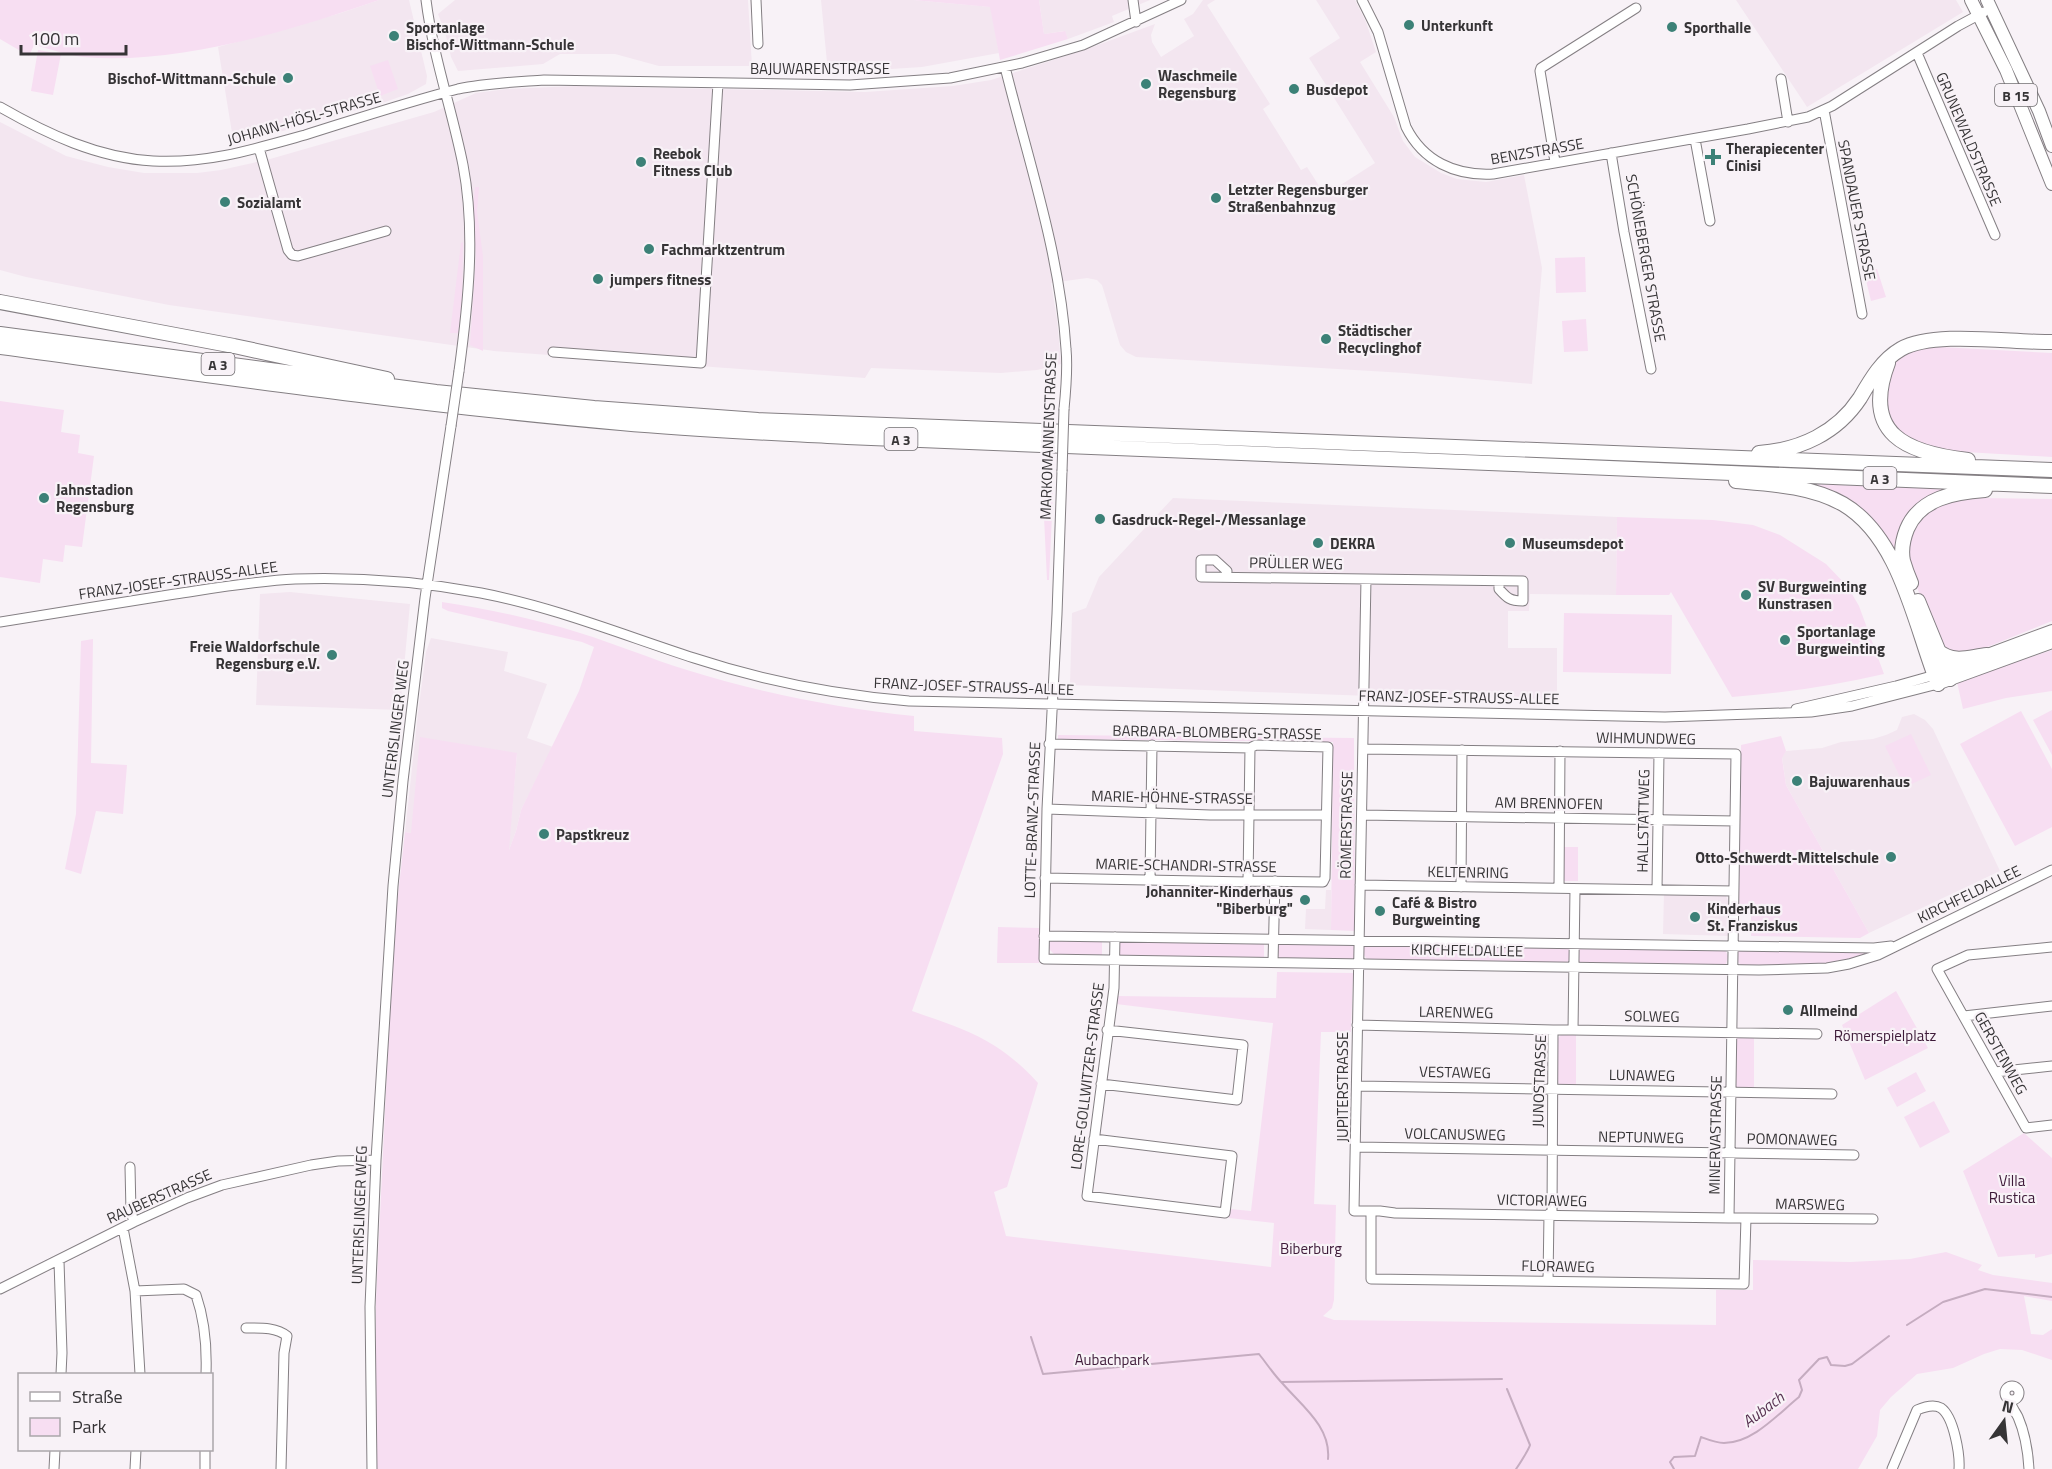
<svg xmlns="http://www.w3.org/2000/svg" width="2052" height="1469" font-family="'Titillium Web',sans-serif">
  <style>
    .built { fill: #f3e6f0 }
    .green { fill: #f7def2 }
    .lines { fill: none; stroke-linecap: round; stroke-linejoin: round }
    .stream { stroke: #c5acc0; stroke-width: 2 }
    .minor-casing { stroke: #847f83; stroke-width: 11 }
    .major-casing { stroke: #847f83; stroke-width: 14 }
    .highway-casing { stroke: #847f83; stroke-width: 16 }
    .minor { stroke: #fff; stroke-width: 9 }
    .major { stroke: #fff; stroke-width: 12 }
    .highway { stroke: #fff; stroke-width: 14 }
    .minor-bridge-casing { stroke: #847f83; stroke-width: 11; stroke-linecap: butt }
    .minor-bridge { stroke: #fff; stroke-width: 9 }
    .poi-dot { fill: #3c8177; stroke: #f8f2f7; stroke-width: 2 }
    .labels { text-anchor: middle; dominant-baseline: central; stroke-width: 4.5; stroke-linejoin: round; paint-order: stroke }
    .shield { fill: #f8f2f7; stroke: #706d70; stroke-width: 1.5 }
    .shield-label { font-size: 14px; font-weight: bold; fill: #363436 }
    .poi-label { font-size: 15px; font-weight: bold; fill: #363436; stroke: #f8f2f7; text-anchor: start }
    .street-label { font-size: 15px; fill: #363436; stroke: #f8f2f7 }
    .park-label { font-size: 15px; fill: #3e1b39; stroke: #f8f2f7 }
    .water-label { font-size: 16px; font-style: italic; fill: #573251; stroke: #f8f2f7 }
  </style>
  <rect width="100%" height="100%" fill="#f8f2f7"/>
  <!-- built -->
  <path class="built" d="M379 0H409L427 76 426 84 408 94 385 102 234 145 218 47 341 13Z
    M455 0H748L752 66H659L615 54H560L543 64 458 71 451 57 445 32 438 14Z
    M821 0H913L991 7 999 53 922 67 828 73Z
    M1039 0H1150L1112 16 1114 22 1068 39 1064 31 1044 34Z
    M1203 0H1215L1207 5 1270 104 1263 109 1301 170 1307 167 1325 195 1375 163 1309 58 1340 38 1316 0H1355L1366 22 1376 52 1360 62 1394 117 1403 141 1415 157 1441 173 1457 179 1486 182 1524 175 1542 268 1532 384 1405 373 1136 357 1126 352 1120 345 1102 285 1097 280 1087 278 1051 283 1057 319 1061 364 1037 370 1001 373 871 368 865 378 494 351 169 305 26 277 0 270V122L66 156 108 167 144 173H197L221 170 270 159 434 112 476 93 507 89 575 86 865 92 953 86 991 80 1025 69 1087 49 1155 24 1151 35 1152 42 1161 57 1194 36 1184 19 1193 14Z
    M1736 0H1956L1963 12 1807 107Z
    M1173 498 1617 517 1616 595 1530 594 1529 611H1508V648H1557V699L1369 696 1070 685 1072 613 1086 608 1099 577Z
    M290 592 410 604 400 710 256 705 260 594Z
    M431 638 508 652 504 671 547 684 527 738 553 747 521 810 516 831 508 853 517 754 411 833 405 832 418 713 426 652Z
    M1914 714 1925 720 1933 729 2000 871 1869 933 1786 785 1782 757 1786 751 1822 748 1841 742 1873 739 1886 735 1897 730 1902 717Z
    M1326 890H1331V930L1305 929 1306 909H1325Z
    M1664 893 1720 894 1726 896 1728 901V936L1663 934Z"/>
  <!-- green -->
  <path class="green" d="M0 0H379C290 31 177 65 83 57 67 55 50 49 34 45L29 56 0 39Z
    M913 0H1039L1044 34 1065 31 1068 39 1000 60 990 7Z
    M38 50 61 54 53 95 31 91Z
    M388 60 398 89 380 96 370 66Z
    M475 187H479L477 212 483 256V351L470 345 476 257 473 210Z
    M463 242 462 305 458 333H450L461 243Z
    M1585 257 1586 292 1556 293 1555 258Z
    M1877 269 1886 297 1871 301 1864 272Z
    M1586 319 1588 351 1564 352 1562 321Z
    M1940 347 2052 353V457L1965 452 1964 455C1942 450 1911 448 1895 430 1885 419 1883 409 1885 395 1886 388 1885 379 1888 373 1897 353 1920 348 1940 347Z
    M0 401 64 410 61 432 80 435 78 453 94 456 82 547 65 545 63 562 43 559 40 583 0 577Z
    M1809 484 1949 489C1913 507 1902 510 1897 554L1850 502Z
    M1053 493 1049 580H1047L1043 496Z
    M1979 498 2052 499V621L1980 650 1960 655 1941 646C1933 625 1907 571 1908 550 1909 528 1926 509 1946 502 1956 499 1968 500 1979 498Z
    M1617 517 1713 520 1753 525 1780 535 1826 564 1848 587 1859 606 1884 674C1833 686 1784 693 1732 697L1671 592 1669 595H1616Z
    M442 602C489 609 535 619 580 633 616 644 651 659 687 670 761 693 837 708 914 716V731L1002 738 1003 754 912 1011C940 1021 970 1030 995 1046 1011 1056 1025 1069 1038 1083L1007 1187 994 1192 1006 1236 1271 1267 1274 1223 1229 1218 1230 1209 1251 1211 1273 1023 1116 1004V996L1276 998 1277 972 1353 973 1351 1032H1321L1314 1204 1336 1205 1334 1300 1332 1308 1323 1316 1334 1320 1716 1325V1290H1753V1260L1850 1262 1910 1259 1946 1252 1982 1265 1978 1270 1993 1275 2052 1283V1301L2024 1296 2031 1334 2043 1335 2052 1329V1360L2022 1350 2000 1349 1984 1354 1953 1368 1917 1374 1891 1397 1880 1410 1877 1436 1858 1469H376V1301L393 941 405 832 411 833 420 737 517 753 509 850 516 831 521 810 579 691 594 647 582 642 448 611 442 608Z
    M1564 613 1672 615 1671 674 1563 672Z
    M93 639 91 763 127 765 123 814 96 811 81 874 65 869 76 814 81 641Z
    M2052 650V691L2006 698 1963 709 1957 682Z
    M2052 710V755L2033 720Z
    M2021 711 2052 769V827L2015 846 1960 744Z
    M1911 734 1931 775 1905 787 1885 746Z
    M1058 735 1354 738 1355 931 1331 930 1333 742 1058 739Z
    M1781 736 1786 751 1782 758 1786 785 1869 933 1860 938 1751 936V907H1739L1741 745Z
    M1562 847H1578V881H1562Z
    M998 927 1039 928V963H997Z
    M1051 940H1102V957L1055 955 1048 948Z
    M1121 940 1264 942V959L1122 956 1119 954 1118 945Z
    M1279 943 1354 945 1355 947V957L1350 961 1280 958 1277 954Z
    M1365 945 1567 948 1570 950V958L1566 964 1368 960 1362 953Z
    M1579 948 1725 950 1728 956 1726 964 1722 966 1581 964 1578 961 1577 951Z
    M1738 949 1872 950 1874 953 1831 965 1742 966 1736 960Z
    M1896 991 1928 1048 1865 1080 1842 1025Z
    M1562 1034H1576V1087L1562 1086 1557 1082 1558 1038Z
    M1738 1036H1754V1089H1737L1734 1085 1735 1039Z
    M1916 1072 1926 1091 1897 1107 1887 1088Z
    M1934 1101 1950 1132 1920 1148 1904 1117Z
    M2024 1133 2052 1158V1254L2035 1258V1254L1998 1257 1963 1171Z"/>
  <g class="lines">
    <!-- stream -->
    <path class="stream" d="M1907 1325 1943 1302 1985 1289 2052 1297
      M1031 1337 1043 1374 1259 1354C1267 1364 1274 1375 1283 1384 1302 1406 1331 1427 1328 1459
      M1281 1382 1502 1379
      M1507 1389 1530 1445C1529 1449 1519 1465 1516 1469
      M1674 1469 1670 1462 1674 1457 1695 1456 1701 1437C1709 1440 1716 1443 1724 1443 1753 1443 1778 1414 1799 1397L1802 1390 1799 1380 1819 1359 1827 1357 1831 1365 1845 1366 1852 1364 1889 1336"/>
    <!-- minor casing -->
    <g class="minor-casing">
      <path id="minor" d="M426 0C433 56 452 110 463 165 476 233 468 304 459 371
        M756 0 758 44
        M1133 0 1136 22
        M1362 0 1378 32 1406 127C1423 161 1455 176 1493 174L1748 129 1808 117 1832 106 1958 26 1984 12
        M1917 53 1995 235
        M1005 67C1028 160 1060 253 1066 349 1068 369 1066 389 1064 409
        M1781 79 1788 122
        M0 107C47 134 98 158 153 161 206 164 255 149 305 135 356 119 407 102 458 89 486 83 516 82 544 80L850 85 950 78 1022 63 1083 45 1181 0
        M1824 110 1862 314
        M1695 139 1710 221
        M259 148 288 250 292 255 298 256 386 231
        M1611 153 1624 232 1651 369
        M1555 162 1540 71 1541 68 1636 8
        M553 352 701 363 718 83
        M1062 471 1057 614 1047 809 1044 959 1759 970 1827 968 1849 964 1878 955 2052 870
        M1226 577 1227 571 1215 560H1201V577L1523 581V601C1510 601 1507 598 1499 589V581
        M1366 579 1354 1211H1380L1395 1213 1729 1218
        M0 622C58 613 117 603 175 594 215 588 255 581 295 579 354 577 422 582 481 593 554 607 623 635 694 658 764 681 836 695 909 701L1665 717 1811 712 1852 706 1938 684
        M1796 709 1896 686 1935 675
        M1363 749 1736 754 1729 1218H1746L1744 1284 1371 1279V1211
        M1047 809 1210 815H1326
        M1362 815 1735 821
        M1045 878 1248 882V881L1323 882 1325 878 1328 747 1256 745 1250 748 1049 744
        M1150 879 1152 745
        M1248 881 1250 748
        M1360 885 1734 891
        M1461 887 1462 750
        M1559 888 1560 751
        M1657 890 1659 753
        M1044 936 1874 948 1891 946
        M2052 947 1968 955 1937 969 2026 1128 2052 1125
        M1273 962 1275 881
        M1964 1016 2052 1006
        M1357 1025 1553 1030
        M1573 1030 1817 1034
        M1995 1072 2052 1066
        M1101 1084 1237 1100 1243 1045 1107 1030
        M1358 1086 1832 1094
        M1094 1139 1232 1156 1225 1213 1087 1196 1114 988 1115 937
        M1357 1147 1854 1155
        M130 1167 131 1212 134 1222
        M1552 1214 1553 1030H1573L1575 889
        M1746 1218 1873 1219
        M123 1228 135 1291 140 1374
        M59 1261 62 1353 61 1374
        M1548 1281 1549 1214
        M0 1289 134 1222 187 1198 222 1185 311 1165 338 1161 376 1160
        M135 1291 184 1289 196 1295C205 1321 207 1347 206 1374
        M246 1328C260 1328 276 1327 287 1336L284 1353 281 1469
        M2005 1393a7 7 0 1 1 14 0a7 7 0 1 1-14 0Z
        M2010 1400C2011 1407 2015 1411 2018 1417 2025 1433 2028 1452 2029 1469
        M54 1469 55 1450
        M135 1469 136 1450
        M205 1469V1450
        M372 1469 370 1307 376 1160 393 886 403 781 425 598 451 426
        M1892 1469 1917 1410C1924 1407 1934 1404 1941 1408 1954 1417 1960 1455 1959 1469"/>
    </g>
    <!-- major casing -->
    <g class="major-casing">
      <path id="major" d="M1971 0 2006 70 2052 184
        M1987 0 2039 111 2052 146
        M1939 673 2052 631
        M1942 682 2052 642"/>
    </g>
    <!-- highway casing -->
    <g class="highway-casing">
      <path id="highway" d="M0 302 234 346 387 379
        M0 334 436 392 594 408 758 420 2052 470
        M0 347C207 375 413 405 621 423 696 430 772 433 847 437L2052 486
        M1888 363C1861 434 1906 453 1968 460
        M1759 453C1800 450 1837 433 1860 398 1871 379 1882 360 1901 349 1935 330 2012 343 2052 342
        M1736 481C1771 484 1811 486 1843 504 1901 538 1915 627 1938 684
        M1911 583C1908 576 1905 568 1903 561 1901 551 1903 539 1907 529 1920 498 1955 492 1985 490
        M1918 601 1950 679
        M1938 651C1955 664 1968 657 1987 655"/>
    </g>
    <!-- minor -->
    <use href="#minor" class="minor"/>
    <!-- major -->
    <use href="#major" class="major"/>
    <!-- highway -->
    <use href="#highway" class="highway"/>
    <!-- minor-bridge casing -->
    <g class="minor-bridge-casing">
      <path id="minor-bridge" d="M451 426 459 371
        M1062 471 1064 409"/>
    </g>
    <!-- minor-bridge -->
    <use href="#minor-bridge" class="minor-bridge"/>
  </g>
  <!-- markers -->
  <g class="poi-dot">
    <circle cx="1409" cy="25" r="6"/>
    <circle cx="1672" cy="27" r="6"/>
    <circle cx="394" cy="36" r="6"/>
    <circle cx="288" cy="78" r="6"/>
    <circle cx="1146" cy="84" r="6"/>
    <circle cx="1294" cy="89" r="6"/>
    <path d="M1710 148h6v6h6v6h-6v6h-6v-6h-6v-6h6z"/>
    <circle cx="641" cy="162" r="6"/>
    <circle cx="1216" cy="198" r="6"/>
    <circle cx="225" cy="202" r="6"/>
    <circle cx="649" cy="249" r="6"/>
    <circle cx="598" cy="279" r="6"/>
    <circle cx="1326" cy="339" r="6"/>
    <circle cx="44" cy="498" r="6"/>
    <circle cx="1100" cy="519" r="6"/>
    <circle cx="1318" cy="543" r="6"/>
    <circle cx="1510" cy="543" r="6"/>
    <circle cx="1746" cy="595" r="6"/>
    <circle cx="1785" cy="640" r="6"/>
    <circle cx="332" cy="655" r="6"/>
    <circle cx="1797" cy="781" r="6"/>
    <circle cx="544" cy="834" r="6"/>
    <circle cx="1891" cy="857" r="6"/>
    <circle cx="1305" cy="900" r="6"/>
    <circle cx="1380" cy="911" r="6"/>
    <circle cx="1695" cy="917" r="6"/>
    <circle cx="1788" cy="1010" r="6"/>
  </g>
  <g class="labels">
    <!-- shield labels -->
    <g class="shield">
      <rect x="1995" y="84" width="42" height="22" rx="4.5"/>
      <rect x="201.5" y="353" width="33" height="22" rx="4.5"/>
      <rect x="884.5" y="428" width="33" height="22" rx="4.5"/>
      <rect x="1863.5" y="467" width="33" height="22" rx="4.5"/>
    </g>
    <g class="shield-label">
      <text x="2016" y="95">B 15</text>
      <text x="218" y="364">A 3</text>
      <text x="901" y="439">A 3</text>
      <text x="1880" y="478">A 3</text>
    </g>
    <!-- poi labels -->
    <g class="poi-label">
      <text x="1421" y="25">Unterkunft</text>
      <text x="406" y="27">Sportanlage<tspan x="406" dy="17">Bischof-Wittmann-Schule</tspan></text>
      <text x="1684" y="27">Sporthalle</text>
      <text x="1158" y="75">Waschmeile<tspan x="1158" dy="17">Regensburg</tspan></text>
      <text x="276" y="78" text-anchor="end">Bischof-Wittmann-Schule</text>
      <text x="1306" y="89">Busdepot</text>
      <text x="1726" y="148">Therapiecenter<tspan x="1726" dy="17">Cinisi</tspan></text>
      <text x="653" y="153">Reebok<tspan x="653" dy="17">Fitness Club</tspan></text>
      <text x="1228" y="189">Letzter Regensburger<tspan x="1228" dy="17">Straßenbahnzug</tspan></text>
      <text x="237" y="202">Sozialamt</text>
      <text x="661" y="249">Fachmarktzentrum</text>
      <text x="610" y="279">jumpers fitness</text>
      <text x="1338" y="330">Städtischer<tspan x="1338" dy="17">Recyclinghof</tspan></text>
      <text x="56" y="489">Jahnstadion<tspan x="56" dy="17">Regensburg</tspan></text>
      <text x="1112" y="519">Gasdruck-Regel-/Messanlage</text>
      <text x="1330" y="543">DEKRA</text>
      <text x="1522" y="543">Museumsdepot</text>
      <text x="1758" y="586">SV Burgweinting<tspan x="1758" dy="17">Kunstrasen</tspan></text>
      <text x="1797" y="631">Sportanlage<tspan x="1797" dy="17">Burgweinting</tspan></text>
      <text x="320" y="646" text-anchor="end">Freie Waldorfschule<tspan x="320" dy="17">Regensburg e.V.</tspan></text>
      <text x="1809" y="781">Bajuwarenhaus</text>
      <text x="556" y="834">Papstkreuz</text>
      <text x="1879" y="857" text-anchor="end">Otto-Schwerdt-Mittelschule</text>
      <text x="1293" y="891" text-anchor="end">Johanniter-Kinderhaus<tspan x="1293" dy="17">"Biberburg"</tspan></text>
      <text x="1392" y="902">Café &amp; Bistro<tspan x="1392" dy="17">Burgweinting</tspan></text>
      <text x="1707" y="908">Kinderhaus<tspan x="1707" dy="17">St. Franziskus</tspan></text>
      <text x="1800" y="1010">Allmeind</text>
    </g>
    <!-- street labels -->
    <g class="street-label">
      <text x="820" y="68">BAJUWARENSTRASSE</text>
      <text transform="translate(304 118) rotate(-16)">JOHANN-HÖSL-STRASSE</text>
      <text transform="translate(1969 139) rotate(67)">GRUNEWALDSTRASSE</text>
      <text transform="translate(1537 151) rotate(-10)">BENZSTRASSE</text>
      <text transform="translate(1857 210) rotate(79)">SPANDAUER STRASSE</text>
      <text transform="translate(1646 258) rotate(80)">SCHÖNEBERGER STRASSE</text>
      <text transform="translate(1048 436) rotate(-88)">MARKOMANNENSTRASSE</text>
      <text transform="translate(1296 563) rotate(1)">PRÜLLER WEG</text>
      <text transform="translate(178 580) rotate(-8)">FRANZ-JOSEF-STRAUSS-ALLEE</text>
      <text transform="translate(974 686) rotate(2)">FRANZ-JOSEF-STRAUSS-ALLEE</text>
      <text transform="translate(1459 697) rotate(1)">FRANZ-JOSEF-STRAUSS-ALLEE</text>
      <text transform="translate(395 729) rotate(-83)">UNTERISLINGER WEG</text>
      <text transform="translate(1217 732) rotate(1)">BARBARA-BLOMBERG-STRASSE</text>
      <text transform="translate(1646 738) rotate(1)">WIHMUNDWEG</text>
      <text transform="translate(1172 797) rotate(1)">MARIE-HÖHNE-STRASSE</text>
      <text transform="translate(1549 803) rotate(1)">AM BRENNOFEN</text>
      <text transform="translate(1032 820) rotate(-88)">LOTTE-BRANZ-STRASSE</text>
      <text transform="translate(1643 821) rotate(-89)">HALLSTATTWEG</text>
      <text transform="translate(1346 825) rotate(-89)">RÖMERSTRASSE</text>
      <text transform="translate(1186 865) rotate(1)">MARIE-SCHANDRI-STRASSE</text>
      <text transform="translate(1468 872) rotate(1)">KELTENRING</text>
      <text transform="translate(1969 894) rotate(-26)">KIRCHFELDALLEE</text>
      <text transform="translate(1467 950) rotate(1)">KIRCHFELDALLEE</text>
      <text transform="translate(1456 1012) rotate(1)">LARENWEG</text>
      <text transform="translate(1652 1016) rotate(1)">SOLWEG</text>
      <text transform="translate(2001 1053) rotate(61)">GERSTENWEG</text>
      <text transform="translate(1455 1072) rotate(1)">VESTAWEG</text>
      <text transform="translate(1642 1075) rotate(1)">LUNAWEG</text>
      <text transform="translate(1087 1076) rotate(-83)">LORE-GOLLWITZER-STRASSE</text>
      <text transform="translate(1539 1081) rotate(-88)">JUNOSTRASSE</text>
      <text transform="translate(1342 1087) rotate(-90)">JUPITERSTRASSE</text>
      <text transform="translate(1455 1134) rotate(1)">VOLCANUSWEG</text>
      <text transform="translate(1715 1135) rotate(-89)">MINERVASTRASSE</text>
      <text transform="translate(1641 1137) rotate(1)">NEPTUNWEG</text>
      <text transform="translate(1792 1139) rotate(1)">POMONAWEG</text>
      <text transform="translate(159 1196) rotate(-24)">RAUBERSTRASSE</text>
      <text transform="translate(1542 1200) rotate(1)">VICTORIAWEG</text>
      <text transform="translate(1810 1204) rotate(1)">MARSWEG</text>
      <text transform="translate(359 1215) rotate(-88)">UNTERISLINGER WEG</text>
      <text transform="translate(1558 1266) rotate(1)">FLORAWEG</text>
    </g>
    <!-- park labels -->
    <g class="park-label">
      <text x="1885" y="1035">Römerspielplatz</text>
      <text x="2012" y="1180">Villa<tspan x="2012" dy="17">Rustica</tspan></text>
      <text x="1311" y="1248">Biberburg</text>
      <text x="1112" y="1359">Aubachpark</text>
    </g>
    <!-- water labels -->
    <g class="water-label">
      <text transform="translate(1763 1409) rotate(-37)">Aubach</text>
    </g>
  </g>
  <!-- legend -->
  <rect x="18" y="1373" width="195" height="78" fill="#f8f2f7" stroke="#aaa6aa" stroke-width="1.5"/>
  <rect x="30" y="1392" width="30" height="9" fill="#ffffff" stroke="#aaa6aa" stroke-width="1.5"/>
  <text x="72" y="1403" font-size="18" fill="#363436">Straße</text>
  <rect x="30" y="1418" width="30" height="18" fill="#f7def2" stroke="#aaa6aa" stroke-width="1.5"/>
  <text x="72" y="1433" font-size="18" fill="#363436">Park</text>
  <!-- north arrow -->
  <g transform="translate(2004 1421) rotate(15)" stroke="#f8f2f7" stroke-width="4.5" paint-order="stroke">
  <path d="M0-4.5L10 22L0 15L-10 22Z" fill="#363436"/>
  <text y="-9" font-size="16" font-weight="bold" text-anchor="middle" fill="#363436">N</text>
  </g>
  <!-- scale -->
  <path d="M21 45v9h105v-9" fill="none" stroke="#363436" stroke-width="3"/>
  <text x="30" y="45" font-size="18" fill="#363436" stroke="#f8f2f7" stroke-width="4.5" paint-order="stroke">100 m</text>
</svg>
